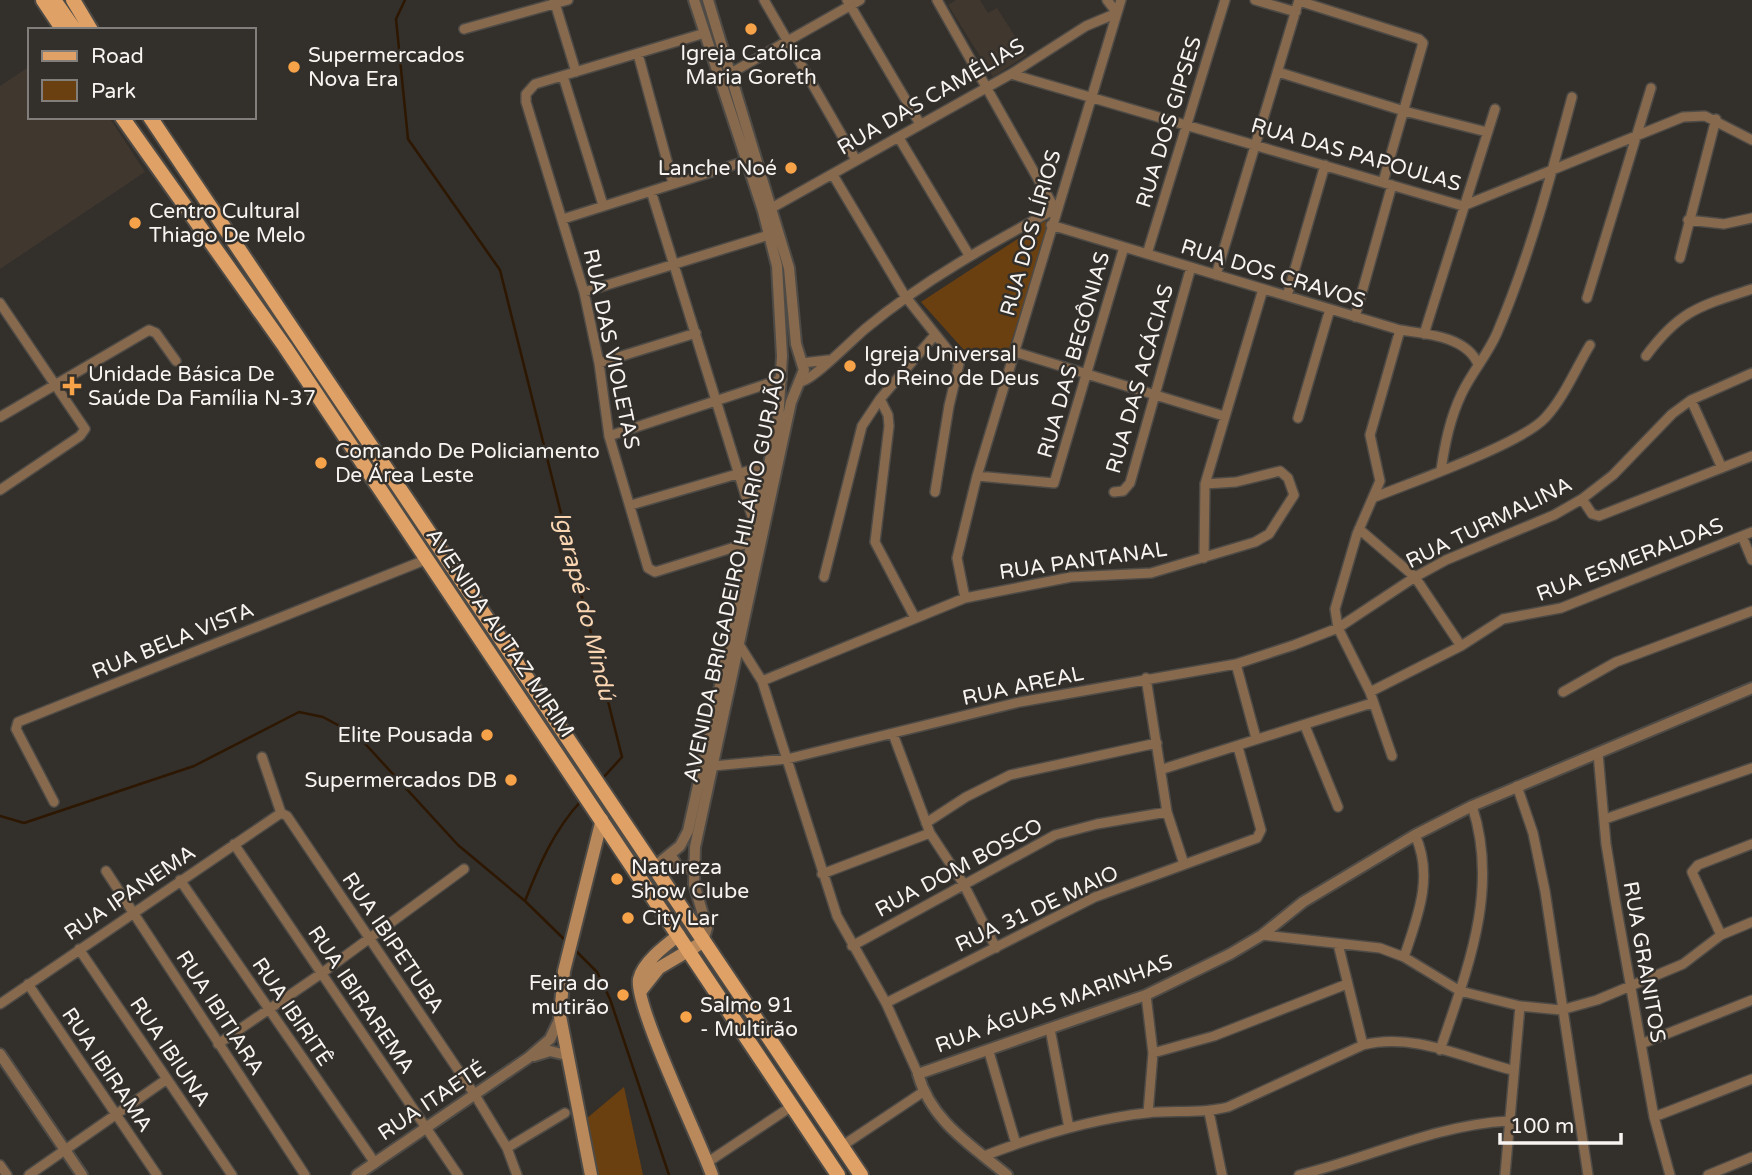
<svg xmlns="http://www.w3.org/2000/svg" width="1752" height="1175" font-family="'Varela Round',sans-serif">
  <style>
    .built { fill: #40372f }
    .green { fill: #6b4010 }
    .lines { fill: none; stroke-linecap: round; stroke-linejoin: round }
    .stream { stroke: #2d1701; stroke-width: 2.5 }
    .minor-casing { stroke: #4e4b47; stroke-width: 12 }
    .tertiary-casing { stroke: #4e4b47; stroke-width: 14 }
    .secondary-casing { stroke: #4e4b47; stroke-width: 16 }
    .primary-casing { stroke: #4e4b47; stroke-width: 18 }
    .minor { stroke: #87694d; stroke-width: 9 }
    .tertiary { stroke: #87694d; stroke-width: 10 }
    .secondary { stroke: #b9895b; stroke-width: 12 }
    .primary { stroke: #dfa165; stroke-width: 14 }
    .poi-dot { fill: #f6a248; stroke: #332f2b; stroke-width: 2.5 }
    .labels { text-anchor: middle; dominant-baseline: central; stroke-width: 5; stroke-linejoin: round; paint-order: stroke }
    .poi-label { font-size: 21px; fill: #f7f4f2; stroke: #332f2b; text-anchor: start }
    .street-label { font-size: 21px; fill: #f7f4f2; stroke: #332f2b }
    .water-label { font-size: 23px; font-style: italic; fill: #fad5b2; stroke: #332f2b }
  </style>
  <rect width="100%" height="100%" fill="#332f2b"/>
  <!-- built -->
  <path class="built" d="M956 0H980L988 13 997 8 1027 55 993 77 948 5Z
    M30 66V117H109L145 172 0 269V86Z"/>
  <!-- green -->
  <path class="green" d="M1045 221 1049 225 1005 361 963 349 921 302Z
    M624 1087 643 1175H598L586 1119Z"/>
  <g class="lines">
    <!-- stream -->
    <path class="stream" d="M405 0 396 19 408 139 500 270 622 757 602 779
      M0 816 24 823 194 766 299 712 323 717 358 736 458 845 525 901
      M568 943 525 901C539 865 554 830 581 801
      M575 950 597 972 610 999 669 1175"/>
    <!-- minor casing -->
    <g class="minor-casing">
      <path id="minor" d="M554 0 576 72
        M764 0 856 160
        M847 0 920 124
        M1255 0 1296 12
        M1299 1 1419 39 1423 43 1383 182
        M464 29 568 0
        M705 33 535 84 526 94V102L584 292 599 363 609 436 648 568 655 572 751 542
        M638 54 673 183
        M1278 72 1404 111 1487 132
        M731 73 860 0
        M1011 74 1463 206 1683 117 1705 116 1752 140
        M563 76 603 205
        M899 138 969 255
        M833 175 905 296 959 364 949 406 935 492
        M651 191 754 523
        M768 210 1011 74 1086 26 1117 13 1107 0
        M563 219 746 161
        M1688 220 1724 224 1752 218
        M1051 225 1400 330C1426 334 1466 336 1478 364
        M1147 254 1225 0
        M1680 258 1716 119
        M1216 275 1299 0
        M584 292 769 235
        M1287 296 1325 165
        M1587 298 1651 88
        M0 303 85 429 80 436 0 490
        M1355 317 1392 185
        M1424 334 1495 109
        M1015 352 1224 416
        M1646 356C1680 310 1700 306 1752 289
        M599 363 696 333
        M802 363 828 360
        M800 382C812 381 852 340 865 329 924 280 988 245 1055 209L937 0
        M880 399 888 415 889 426 875 542 915 618
        M1691 400 1722 468
        M0 417 149 330 156 333 176 361
        M1298 418 1330 309
        M609 436 782 379
        M1441 470C1445 443 1450 418 1462 393 1472 372 1488 354 1497 333 1529 258 1551 176 1572 97
        M977 476 1054 483 1124 247
        M1114 492 1123 491 1130 483 1191 267
        M1375 497C1412 482 1521 444 1545 418 1564 398 1576 368 1590 345
        M1582 499 1592 514 1599 516 1752 456
        M631 505 768 465
        M1359 529 1415 577 1461 646
        M1742 536 1752 560
        M1204 558 1205 484 1263 289
        M824 577 862 426 880 399 934 336
        M965 598 957 558 977 476 1121 0
        M740 646 762 681 837 916 886 1003 918 1074
        M1236 664 1256 738
        M1146 678 1167 812 1184 864
        M762 681 965 598 1071 577 1151 573 1255 542 1269 534 1294 495 1288 478 1280 471 1236 482 1205 484
        M1370 692 1461 646 1503 619 1561 608 1752 532
        M1563 692 1616 662 1752 611
        M1305 726 1338 807
        M893 734 930 833 963 883 996 948
        M1598 753 1606 844 1615 899 1654 1117 1670 1175
        M1392 756 1370 692 1338 628 1335 609 1357 534 1380 481 1370 435 1400 330
        M262 757 281 813
        M713 766 787 759 1020 702 1236 664 1294 645 1338 628 1415 577 1446 560 1554 515 1582 499 1613 475 1672 414 1691 400 1752 373
        M1163 769 1372 703
        M1517 786 1533 833 1545 891 1588 1175
        M54 802 16 729 18 722 425 560
        M281 813 287 816 475 1095 507 1148 517 1175
        M1605 819 1752 768
        M926 823 966 797 1010 775 1157 743
        M234 844 458 1175
        M106 871 305 1175
        M822 874 930 833
        M180 880 375 1163
        M1262 935 1380 948 1404 957 1460 991 1520 1006 1561 1010 1597 1000 1683 964 1721 935 1752 922
        M1721 935 1692 872 1698 865 1752 844
        M1338 944 1363 1045
        M852 946 1055 835 1097 824 1167 812
        M79 949 232 1175
        M1404 957C1418 916 1434 876 1415 835
        M28 984 157 1175
        M1146 995 1153 1053 1148 1113
        M886 1003 1095 897 1257 838 1261 830 1238 747
        M0 1004 281 813
        M1050 1029 1069 1128
        M218 1044 322 973 464 869
        M1641 1044 1752 1000
        M1440 1050C1467 970 1500 890 1472 806
        M989 1052 1016 1144
        M1153 1053 1214 1036 1347 984
        M1209 1112 1222 1175
        M1654 1117 1752 1079
        M842 1146 923 1092
        M507 1148 565 1113
        M984 1156C1036 1136 1091 1119 1147 1113 1175 1110 1201 1114 1228 1107L1363 1045C1413 1032 1464 1058 1512 1070
        M708 1162 792 1106
        M0 1165 7 1175
        M29 1175 167 1079
        M1299 1175C1369 1158 1435 1125 1508 1121
        M1505 1175 1520 1006
        M1708 1175 1752 1157"/>
    </g>
    <!-- tertiary casing -->
    <g class="tertiary-casing">
      <path id="tertiary" d="M671 856 678 867 688 868 693 864
        M654 867 680 846 688 831 778 423 782 356 777 266 763 211 694 0
        M703 942 707 928 694 884 695 847 791 402 804 370 796 344 789 268 708 0
        M0 1054 82 1175
        M534 1056 550 1051 566 1055
        M357 1175 528 1058 550 1039 560 1018
        M1007 1175C971 1145 931 1121 918 1074L1146 995 1230 954 1262 935 1303 902 1415 835 1472 806 1752 688"/>
    </g>
    <!-- secondary casing -->
    <g class="secondary-casing">
      <path id="secondary" d="M679 935C666 945 643 962 639 979 634 1005 700 1140 712 1175
        M640 992 659 968 703 942
        M591 1175 560 1016 564 971 602 819"/>
    </g>
    <!-- primary casing -->
    <g class="primary-casing">
      <path id="primary" d="M43 0 63 30
        M54 0 75 30
        M73 0 91 30
        M122 117 285 347 838 1175
        M150 117 861 1175"/>
    </g>
    <!-- minor -->
    <use href="#minor" class="minor"/>
    <!-- tertiary -->
    <use href="#tertiary" class="tertiary"/>
    <!-- secondary -->
    <use href="#secondary" class="secondary"/>
    <!-- primary -->
    <use href="#primary" class="primary"/>
  </g>
  <!-- markers -->
  <g class="poi-dot">
    <circle cx="751" cy="29" r="7"/>
    <circle cx="294" cy="67" r="7"/>
    <circle cx="791" cy="168" r="7"/>
    <circle cx="135" cy="223" r="7"/>
    <circle cx="850" cy="366" r="7"/>
    <path d="M68.5 375.5h7v7h7v7h-7v7h-7v-7h-7v-7h7z"/>
    <circle cx="321" cy="463" r="7"/>
    <circle cx="487" cy="735" r="7"/>
    <circle cx="511" cy="780" r="7"/>
    <circle cx="617" cy="879" r="7"/>
    <circle cx="628" cy="918" r="7"/>
    <circle cx="623" cy="995" r="7"/>
    <circle cx="686" cy="1017" r="7"/>
  </g>
  <g class="labels">
    <!-- poi labels -->
    <g class="poi-label">
      <text x="751" y="53" text-anchor="middle">Igreja Católica<tspan x="751" dy="24">Maria Goreth</tspan></text>
      <text x="308" y="55">Supermercados<tspan x="308" dy="24">Nova Era</tspan></text>
      <text x="777" y="168" text-anchor="end">Lanche Noé</text>
      <text x="149" y="211">Centro Cultural<tspan x="149" dy="24">Thiago De Melo</tspan></text>
      <text x="864" y="354">Igreja Universal<tspan x="864" dy="24">do Reino de Deus</tspan></text>
      <text x="88" y="374">Unidade Básica De<tspan x="88" dy="24">Saúde Da Família N-37</tspan></text>
      <text x="335" y="451">Comando De Policiamento<tspan x="335" dy="24">De Área Leste</tspan></text>
      <text x="473" y="735" text-anchor="end">Elite Pousada</text>
      <text x="497" y="780" text-anchor="end">Supermercados DB</text>
      <text x="631" y="867">Natureza<tspan x="631" dy="24">Show Clube</tspan></text>
      <text x="642" y="918">City Lar</text>
      <text x="609" y="983" text-anchor="end">Feira do<tspan x="609" dy="24">mutirão</tspan></text>
      <text x="700" y="1005">Salmo 91<tspan x="700" dy="24">- Multirão</tspan></text>
    </g>
    <!-- street labels -->
    <g class="street-label">
      <text transform="translate(931 97) rotate(-30)">RUA DAS CAMÉLIAS</text>
      <text transform="translate(1169 122) rotate(-73)">RUA DOS GIPSES</text>
      <text transform="translate(1356 155) rotate(16)">RUA DAS PAPOULAS</text>
      <text transform="translate(1031 233) rotate(-74)">RUA DOS LÍRIOS</text>
      <text transform="translate(1273 274) rotate(17)">RUA DOS CRAVOS</text>
      <text transform="translate(611 349) rotate(78)">RUA DAS VIOLETAS</text>
      <text transform="translate(1074 355) rotate(-74)">RUA DAS BEGÔNIAS</text>
      <text transform="translate(1140 379) rotate(-74)">RUA DAS ACÁCIAS</text>
      <text transform="translate(1489 523) rotate(-26)">RUA TURMALINA</text>
      <text transform="translate(1630 560) rotate(-21)">RUA ESMERALDAS</text>
      <text transform="translate(1083 561) rotate(-8)">RUA PANTANAL</text>
      <text transform="translate(735 575) rotate(-78)">AVENIDA BRIGADEIRO HILÁRIO GURJÃO</text>
      <text transform="translate(500 633) rotate(56)">AVENIDA AUTAZ MIRIM</text>
      <text transform="translate(173 641) rotate(-22)">RUA BELA VISTA</text>
      <text transform="translate(1023 686) rotate(-12)">RUA AREAL</text>
      <text transform="translate(959 868) rotate(-28)">RUA DOM BOSCO</text>
      <text transform="translate(130 893) rotate(-34)">RUA IPANEMA</text>
      <text transform="translate(1037 909) rotate(-25)">RUA 31 DE MAIO</text>
      <text transform="translate(393 943) rotate(56)">RUA IBIPETUBA</text>
      <text transform="translate(1644 962) rotate(80)">RUA GRANITOS</text>
      <text transform="translate(361 1000) rotate(56)">RUA IBIRAREMA</text>
      <text transform="translate(1054 1004) rotate(-20)">RUA ÁGUAS MARINHAS</text>
      <text transform="translate(292 1012) rotate(56)">RUA IBIRITÊ</text>
      <text transform="translate(220 1013) rotate(57)">RUA IBITIARA</text>
      <text transform="translate(170 1052) rotate(56)">RUA IBIUNA</text>
      <text transform="translate(107 1070) rotate(56)">RUA IBIRAMA</text>
      <text transform="translate(432 1101) rotate(-34)">RUA ITAETÉ</text>
    </g>
    <!-- water labels -->
    <g class="water-label">
      <text transform="translate(584 606) rotate(76)">Igarapé do Mindú</text>
    </g>
  </g>
  <!-- legend -->
  <rect x="28" y="28" width="228" height="91" fill="#332f2b" stroke="#817e7b" stroke-width="2"/>
  <rect x="42" y="51" width="35" height="10" fill="#dfa165" stroke="#817e7b" stroke-width="2"/>
  <text x="91" y="63" font-size="21" fill="#f7f4f2">Road</text>
  <rect x="42" y="80" width="35" height="21" fill="#6b4010" stroke="#817e7b" stroke-width="2"/>
  <text x="91" y="98" font-size="21" fill="#f7f4f2">Park</text>
  <!-- scale -->
  <path d="M1500 1133v10h121v-10" fill="none" stroke="#f7f4f2" stroke-width="3.5"/>
  <text x="1510" y="1133" font-size="21" fill="#f7f4f2" stroke="#332f2b" stroke-width="5" paint-order="stroke">100 m</text>
</svg>
